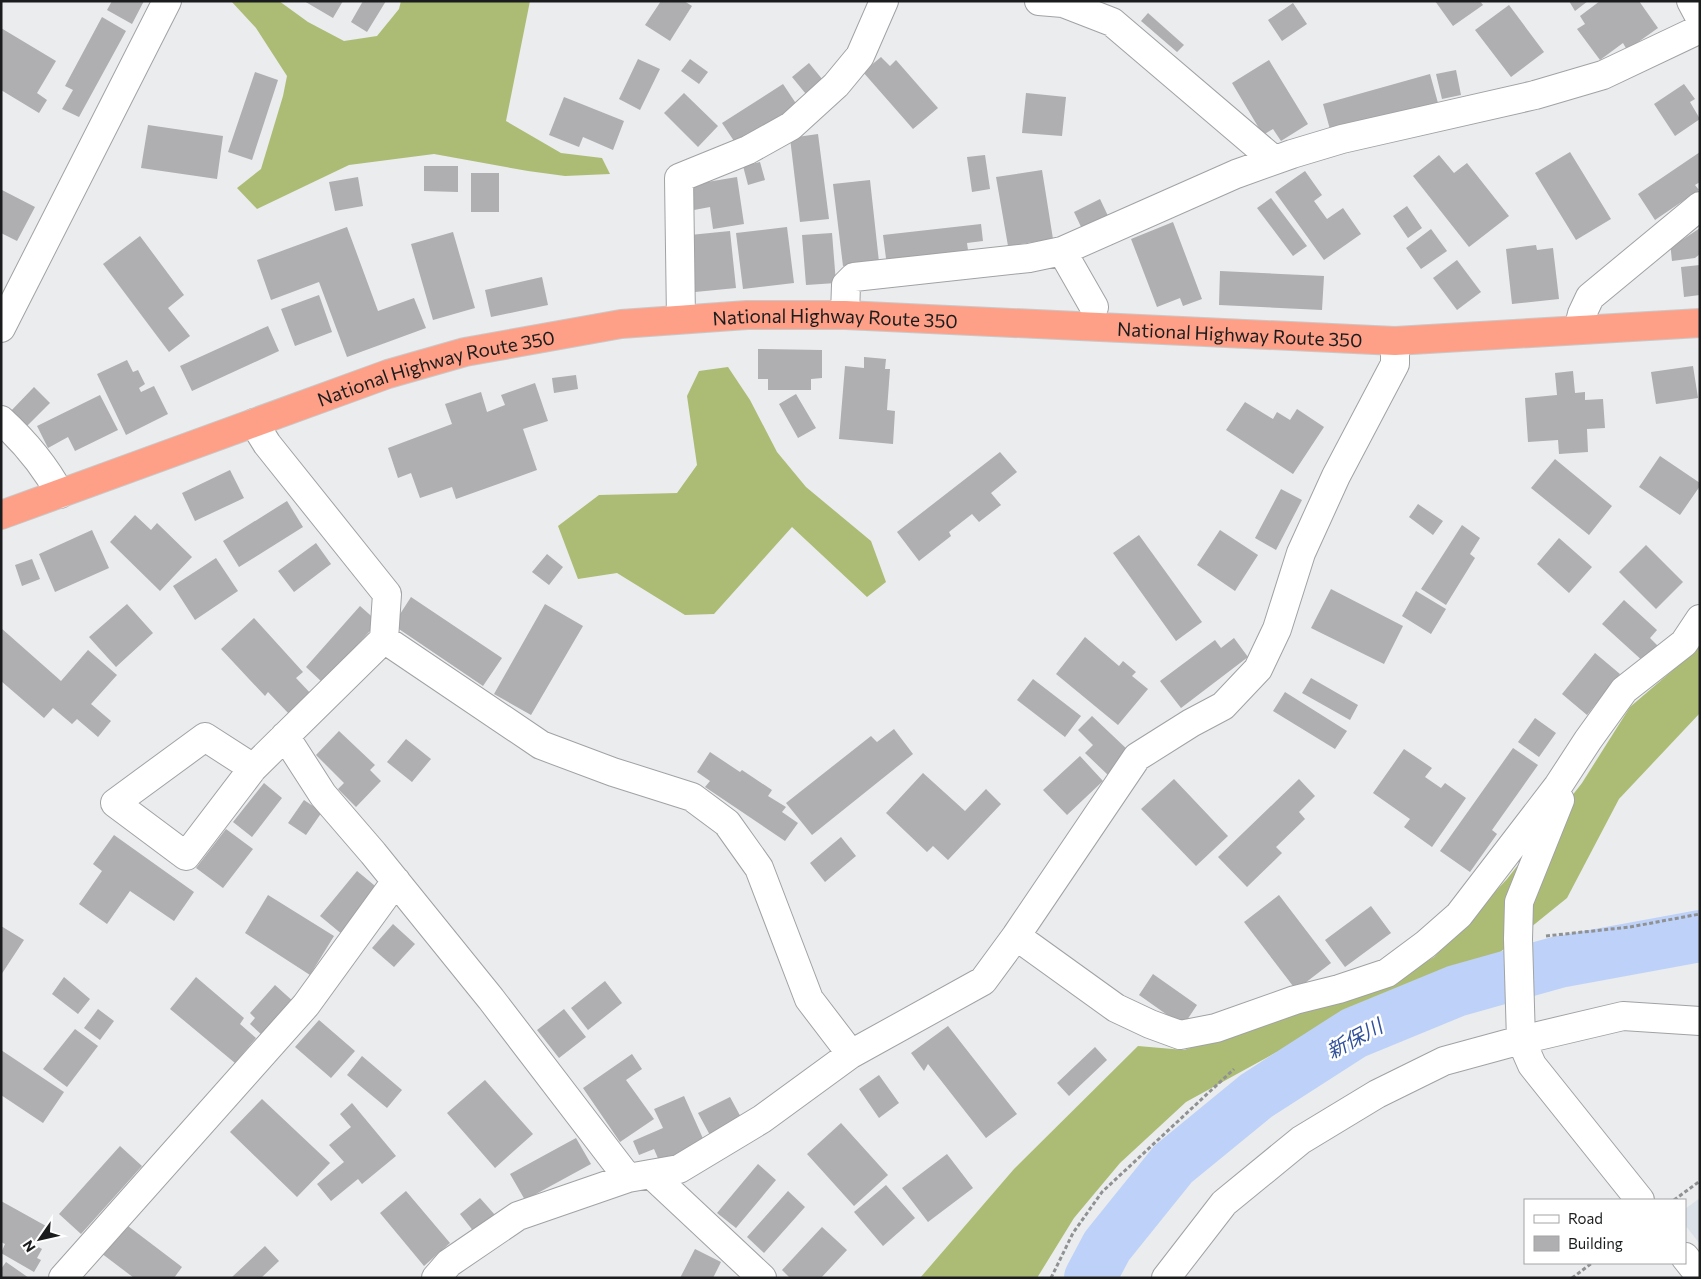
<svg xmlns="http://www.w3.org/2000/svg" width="1701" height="1279" font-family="Commissioner,'Noto Sans JP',sans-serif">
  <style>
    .built { fill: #dae1e9 }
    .forest { fill: #adbc74 }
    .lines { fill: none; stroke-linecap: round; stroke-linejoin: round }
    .river { stroke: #bed1f8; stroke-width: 52 }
    .building { fill: #afaeb1 }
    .minor-casing { stroke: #a0a2a4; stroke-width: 30 }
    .highway-casing { stroke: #c8c9c9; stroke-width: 30 }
    .path { stroke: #8f9192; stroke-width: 3; stroke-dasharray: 4 2.5; stroke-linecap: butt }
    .minor { stroke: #fff; stroke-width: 28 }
    .highway { stroke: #fea088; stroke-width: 28 }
    .labels { text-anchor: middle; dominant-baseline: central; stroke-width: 5; stroke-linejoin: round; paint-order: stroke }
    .street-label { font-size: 19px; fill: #1b1c1d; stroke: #fff }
    .water-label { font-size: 20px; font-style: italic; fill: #30509a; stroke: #fff }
  </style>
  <rect width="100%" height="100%" fill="#eaecee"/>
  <!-- built -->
  <path class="built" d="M1700 1198V1244L1685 1225V1209Z"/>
  <!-- forest -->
  <path class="forest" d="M231 1H279L308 22 344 41 377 36 399 9 401 1H530L506 121 561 153 602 158 610 174 565 176 528 171 434 154 349 165 257 209 237 188 261 169 283 96 287 76 256 28Z
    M728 367 750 400 777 452 806 487 871 541 886 582 867 597 792 527 714 614 685 615 617 573 578 579 558 526 599 495 677 493 697 465 687 396 699 371Z
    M1700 643V713L1619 799 1567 898 1488 962 1403 1002 1275 1053 1186 1102 1120 1163 1074 1218 1037 1278H920L1014 1169 1138 1046 1184 1050 1387 985 1434 957 1507 879 1582 783 1630 707 1694 652Z"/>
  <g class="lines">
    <!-- river -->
    <path class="river" d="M1090 1278 1107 1246 1173 1164 1256 1096 1354 1033 1456 991 1559 962 1700 936"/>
  </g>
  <!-- building -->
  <path class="building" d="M112 1H144L132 24 107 10Z
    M304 1H343L333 18Z
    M363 1H386L367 32 351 22Z
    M661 1H684L692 6 670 41 645 25Z
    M1435 1H1480L1483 5 1453 26Z
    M1569 1H1588L1575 11Z
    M1600 1H1639L1658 28 1627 50 1623 43 1600 60 1577 29 1585 24 1580 16Z
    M1293 3 1307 24 1282 41 1268 20Z
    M1509 5 1544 52 1511 77 1475 30Z
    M1148 13 1184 45 1177 52 1141 21Z
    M102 17 126 31 79 117 62 109 73 90 65 86Z
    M1 28 56 61 37 93 47 100 39 113 1 90Z
    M881 57 890 66 896 60 938 108 913 129 863 72Z
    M638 59 660 69 640 110 619 99Z
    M690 59 708 72 699 84 681 71Z
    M1269 60 1308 124 1281 141 1273 129 1263 135 1232 83Z
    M809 63 827 85 810 99 792 77Z
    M1456 70 1461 95 1442 99 1436 74Z
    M255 72 278 80 252 160 228 152Z
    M1430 74 1438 103 1331 133 1323 104Z
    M783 84 799 108 738 147 722 123Z
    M1684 84 1695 99 1690 102 1700 119 1675 136 1654 104Z
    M684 93 718 126 698 147 664 113Z
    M1026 93 1066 97 1062 136 1022 133Z
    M564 97 624 121 613 150 583 137 579 147 549 135Z
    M148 125 223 136 217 179 141 168Z
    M818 134 829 219 800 222 790 138Z
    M1570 152 1611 219 1576 240 1535 173Z
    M1700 152V182L1695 185 1699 190 1655 220 1638 194Z
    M985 155 990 189 972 192 967 157Z
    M1439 155 1454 173 1467 163 1509 216 1469 247 1413 176Z
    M760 162 765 180 748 185 743 166Z
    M424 166H458V192L424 191Z
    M1042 170 1053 239 1008 246 996 177Z
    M1305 171 1322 195 1314 201 1327 219 1343 208 1361 234 1324 260 1275 192Z
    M471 173H499V212H471Z
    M358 177 363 206 335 211 329 182Z
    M737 177 744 224 713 229 710 207 694 210 689 185Z
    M870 180 879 262 843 266 833 184Z
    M2 190 35 207 17 241 1 233Z
    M1271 198 1307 246 1293 256 1257 208Z
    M1100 199 1109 218 1083 231 1074 212Z
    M1407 206 1422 228 1408 238 1393 216Z
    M1173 222 1202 299 1183 306 1180 298 1157 307 1131 239Z
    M981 224 983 241 967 243 969 257 887 266 883 235Z
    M347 227 378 311 414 298 426 328 347 357 319 282 271 300 257 260Z
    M787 227 794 283 743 289 736 233Z
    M1700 228V254L1695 258 1672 261 1670 242 1682 240Z
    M1431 229 1447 251 1421 269 1406 248Z
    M730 231 736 288 695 292 690 235Z
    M453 232 475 308 433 320 411 244Z
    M832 233 836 283 806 285 802 235Z
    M140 236 184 295 168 308 190 336 169 352 103 264Z
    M1536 245 1537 250 1553 248 1559 299 1512 304 1506 249Z
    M1457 260 1481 292 1457 310 1433 278Z
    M1700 265V295L1684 297 1681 267Z
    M1220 271 1324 276 1322 310 1219 305Z
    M542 277 548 305 491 317 485 290Z
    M319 295 332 332 295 346 281 309Z
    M268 326 279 351 192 391 180 366Z
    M758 349 822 350V378L811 379V390H768V379H758Z
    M864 357 886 359 885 369H890L887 410 895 411 893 444 839 439 845 366 864 368Z
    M127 360 133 372 138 370 145 384 139 388 141 392 154 386 168 414 126 435 97 374Z
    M1693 366 1698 398 1656 404 1651 372Z
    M1573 371 1575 393 1585 392V400L1603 399 1605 428 1587 429 1588 452 1559 454 1558 440 1528 442 1525 398 1557 395 1555 373Z
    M576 375 578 389 554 393 552 378Z
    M535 383 548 421 523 429 537 470 456 499 452 487 420 498 411 473 398 478 388 448 452 424 445 404 481 392 487 412 505 405 501 395Z
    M34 387 50 403 25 428 9 413Z
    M796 394 816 428 798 438 779 404Z
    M100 395 118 430 75 451 68 437 48 448 37 426Z
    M1245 402 1273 419 1277 412 1290 420 1297 409 1324 427 1293 474 1226 430Z
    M1000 452 1017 472 991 493 1001 505 979 522 972 514 949 532 951 536 919 561 897 532Z
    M1660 456 1700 483V486L1680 515 1639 487Z
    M1555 459 1612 506 1589 535 1531 488Z
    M230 470 244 498 195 521 182 493Z
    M1281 489 1302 500 1276 550 1255 538Z
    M287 501 303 527 239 567 223 541Z
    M1418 504 1443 521 1433 535 1409 517Z
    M135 515 151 530 157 523 192 557 160 591 110 542Z
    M1462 525 1480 538 1470 554 1475 558 1446 605 1421 589Z
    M92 530 109 568 55 592 39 554Z
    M1220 530 1258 555 1235 591 1197 565Z
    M1139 535 1202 622 1176 641 1113 553Z
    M1559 538 1592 567 1569 593 1537 564Z
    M316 543 331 564 294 592 278 571Z
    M1646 545 1683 582 1656 609 1619 572Z
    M547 554 563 567 549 585 532 572Z
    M216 558 238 591 195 620 173 586Z
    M32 559 40 579 22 586 15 565Z
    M1331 589 1403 626 1384 664 1311 628Z
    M1416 591 1446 609 1431 634 1402 616Z
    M411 597 502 658 483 686 393 625Z
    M1624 600 1657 630 1650 638 1659 647 1645 663 1602 624Z
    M127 604 153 633 116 667 89 637Z
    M545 604 583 626 531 715 494 694Z
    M360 606 378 622 323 683 306 667Z
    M254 618 303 672 296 678 313 696 291 716 268 692 265 696 221 649Z
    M1 628 61 681 88 650 117 675 91 704 111 721 98 737 77 719 72 724 53 708 44 718 1 681Z
    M1085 637 1119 666 1123 661 1136 672 1132 676 1148 689 1118 725 1056 674Z
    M1234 638 1248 657 1181 708 1160 681 1215 640 1221 648Z
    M1595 653 1620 674 1587 715 1562 694Z
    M1311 678 1358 705 1350 720 1302 693Z
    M1033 679 1081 716 1065 737 1017 700Z
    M1285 692 1347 731 1335 749 1273 711Z
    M1092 716 1130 752 1108 775 1085 753 1093 745 1078 730Z
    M1535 718 1556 733 1539 757 1518 742Z
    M894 729 913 754 812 835 786 803 871 736 877 742Z
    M339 731 375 765 370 770 381 781 356 807 338 789 344 783 316 755Z
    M406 739 431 759 412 782 387 762Z
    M1513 748 1538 765 1492 830 1497 834 1470 872 1440 851Z
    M1404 749 1432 768 1425 777 1441 788 1445 783 1466 798 1432 847 1404 827 1410 819 1373 793Z
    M710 752 740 772 742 770 772 790 768 796 786 807 782 812 798 823 785 841 705 787 710 781 697 772Z
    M1080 756 1103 781 1067 815 1043 790Z
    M923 773 965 811 986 789 1001 804 948 860 933 846 927 852 886 813Z
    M1174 779 1228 836 1196 866 1141 809Z
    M1299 779 1315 796 1299 812 1305 819 1276 847 1282 853 1247 887 1218 857Z
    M264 783 282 798 252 837 233 822Z
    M304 800 322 812 306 835 288 823Z
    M226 829 253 849 223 888 196 868Z
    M114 835 194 892 174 921 130 891 107 924 79 904 102 871 93 864Z
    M841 837 856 856 825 882 810 863Z
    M357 871 380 890 343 935 320 916Z
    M268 895 334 936 310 975 245 933Z
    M1279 895 1331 963 1296 990 1244 922Z
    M1371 906 1391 933 1345 967 1325 940Z
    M393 924 415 944 394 967 372 948Z
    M1 926 24 940 1 975Z
    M1153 974 1197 1005 1183 1026 1139 995Z
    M64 977 90 999 78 1014 52 994Z
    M196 977 244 1018 240 1024 256 1038 235 1063 170 1009Z
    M605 981 622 1003 588 1030 571 1008Z
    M275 985 295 1003 264 1037 250 1024 255 1018 250 1013Z
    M98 1009 114 1021 100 1040 84 1028Z
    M564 1009 586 1037 559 1058 537 1030Z
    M319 1020 355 1051 331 1078 295 1047Z
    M948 1026 1017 1114 986 1138 928 1064 924 1071 911 1053Z
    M75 1029 98 1046 67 1087 43 1069Z
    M1095 1047 1107 1060 1069 1096 1057 1083Z
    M1 1050 64 1092 43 1123 1 1095Z
    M632 1054 642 1069 626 1080 654 1119 620 1142 583 1088Z
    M362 1056 402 1090 387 1108 347 1075Z
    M879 1075 899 1103 879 1118 859 1089Z
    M485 1080 533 1134 495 1168 447 1113Z
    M684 1096 705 1143 660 1163 654 1149 639 1155 633 1141 663 1128 654 1109Z
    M730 1097 743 1121 711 1137 698 1113Z
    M262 1099 330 1163 297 1197 230 1132Z
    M352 1103 396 1156 362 1184 358 1179 331 1201 317 1184 344 1162 329 1145 351 1127 340 1114Z
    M841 1123 888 1175 854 1206 807 1154Z
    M576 1138 591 1164 525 1200 510 1174Z
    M120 1146 142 1166 81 1234 59 1214Z
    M947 1154 973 1188 928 1222 902 1188Z
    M758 1164 776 1180 736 1228 717 1213Z
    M886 1185 915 1218 883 1246 854 1212Z
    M406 1191 450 1243 424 1266 380 1213Z
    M788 1191 805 1207 764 1253 747 1237Z
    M480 1198 495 1215 474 1232 460 1214Z
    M1 1201 46 1226 35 1245 42 1249 37 1258 41 1260 34 1272 1 1253 5 1244 1 1242Z
    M124 1223 182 1267 174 1278H134L101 1253Z
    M822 1227 847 1250 821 1278H790L782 1270Z
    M265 1246 279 1261 261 1278H231Z
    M695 1249 721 1262 713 1278H680Z
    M6 1262 29 1278H1V1269Z"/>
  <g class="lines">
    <!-- minor casing -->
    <g class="minor-casing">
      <path id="minor" d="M1039 1 1063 3 1112 22 1274 160
        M1691 1 1700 18
        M1062 251 1094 307
        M845 315 846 285 854 277 1029 258 1062 251 1236 174 1292 154 1342 139 1535 95 1603 75 1700 29
        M681 319 679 178 748 150 791 126 836 85 860 56 884 1
        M1 328 167 1
        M1578 330 1582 314 1590 297 1700 206
        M1 420C25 442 45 466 60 494
        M254 423 267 444 387 594 384 639 541 745 613 772 692 797 727 823 759 868 809 999 851 1054
        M285 736 323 795 373 853 491 999 628 1178
        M253 768 205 737 115 803 186 856 253 768 384 639
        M1560 800 1519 902 1518 939 1521 1040 1532 1065 1640 1200
        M1016 936 1116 1008 1150 1024 1180 1035 1216 1028 1295 1000 1339 989 1387 973 1426 944 1459 915 1558 786 1588 740 1624 690 1684 643 1700 619
        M651 1174 762 1278
        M1685 1257 1700 1276
        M63 1278 306 1005 396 881
        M436 1278 449 1263 518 1216 628 1178 679 1169 762 1119 851 1054 983 981 1016 936 1137 757 1191 723 1223 706 1258 669 1277 629 1301 553 1336 476 1395 364V341
        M1166 1278 1224 1203 1301 1140 1377 1094 1444 1061 1521 1040 1623 1016 1700 1021"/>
    </g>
    <!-- highway casing -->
    <g class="highway-casing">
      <g id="highway">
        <path id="s1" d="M1 515 388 374 465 352 621 324 747 315H845L1395 341 1700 323"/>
      </g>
    </g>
    <!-- path -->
    <path class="path" d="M1546 936 1630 927 1700 914
      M1674 1200 1700 1181
      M1051 1278 1073 1233 1102 1192 1234 1069
      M1572 1278 1592 1263"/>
    <!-- minor -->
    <use href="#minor" class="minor"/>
    <!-- highway -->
    <use href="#highway" class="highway"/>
  </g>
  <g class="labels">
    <!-- street labels -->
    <g class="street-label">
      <text stroke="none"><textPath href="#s1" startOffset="865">National Highway Route 350</textPath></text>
      <text stroke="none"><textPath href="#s1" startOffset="1270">National Highway Route 350</textPath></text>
      <text stroke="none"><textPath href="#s1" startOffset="460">National Highway Route 350</textPath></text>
    </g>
    <!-- water labels -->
    <g class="water-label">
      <text transform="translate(1354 1038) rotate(-28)">新保川</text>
    </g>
  </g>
  <!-- border -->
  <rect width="1701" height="1279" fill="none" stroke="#1b1c1d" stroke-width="5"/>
  <!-- legend -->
  <rect x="1524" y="1199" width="162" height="65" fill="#ffffff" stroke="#a4a4a5"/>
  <rect x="1534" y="1215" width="25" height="8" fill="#ffffff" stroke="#a4a4a5"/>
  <text x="1568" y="1224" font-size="15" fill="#1b1c1d">Road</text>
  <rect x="1534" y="1236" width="25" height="15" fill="#afaeb1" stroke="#a4a4a5"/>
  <text x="1568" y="1249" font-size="15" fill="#1b1c1d">Building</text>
  <!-- north arrow -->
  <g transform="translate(40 1239) rotate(236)" stroke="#ffffff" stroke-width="4" paint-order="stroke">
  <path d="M0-4L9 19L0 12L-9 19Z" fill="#1b1c1d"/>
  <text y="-8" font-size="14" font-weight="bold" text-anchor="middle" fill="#1b1c1d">N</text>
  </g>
</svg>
